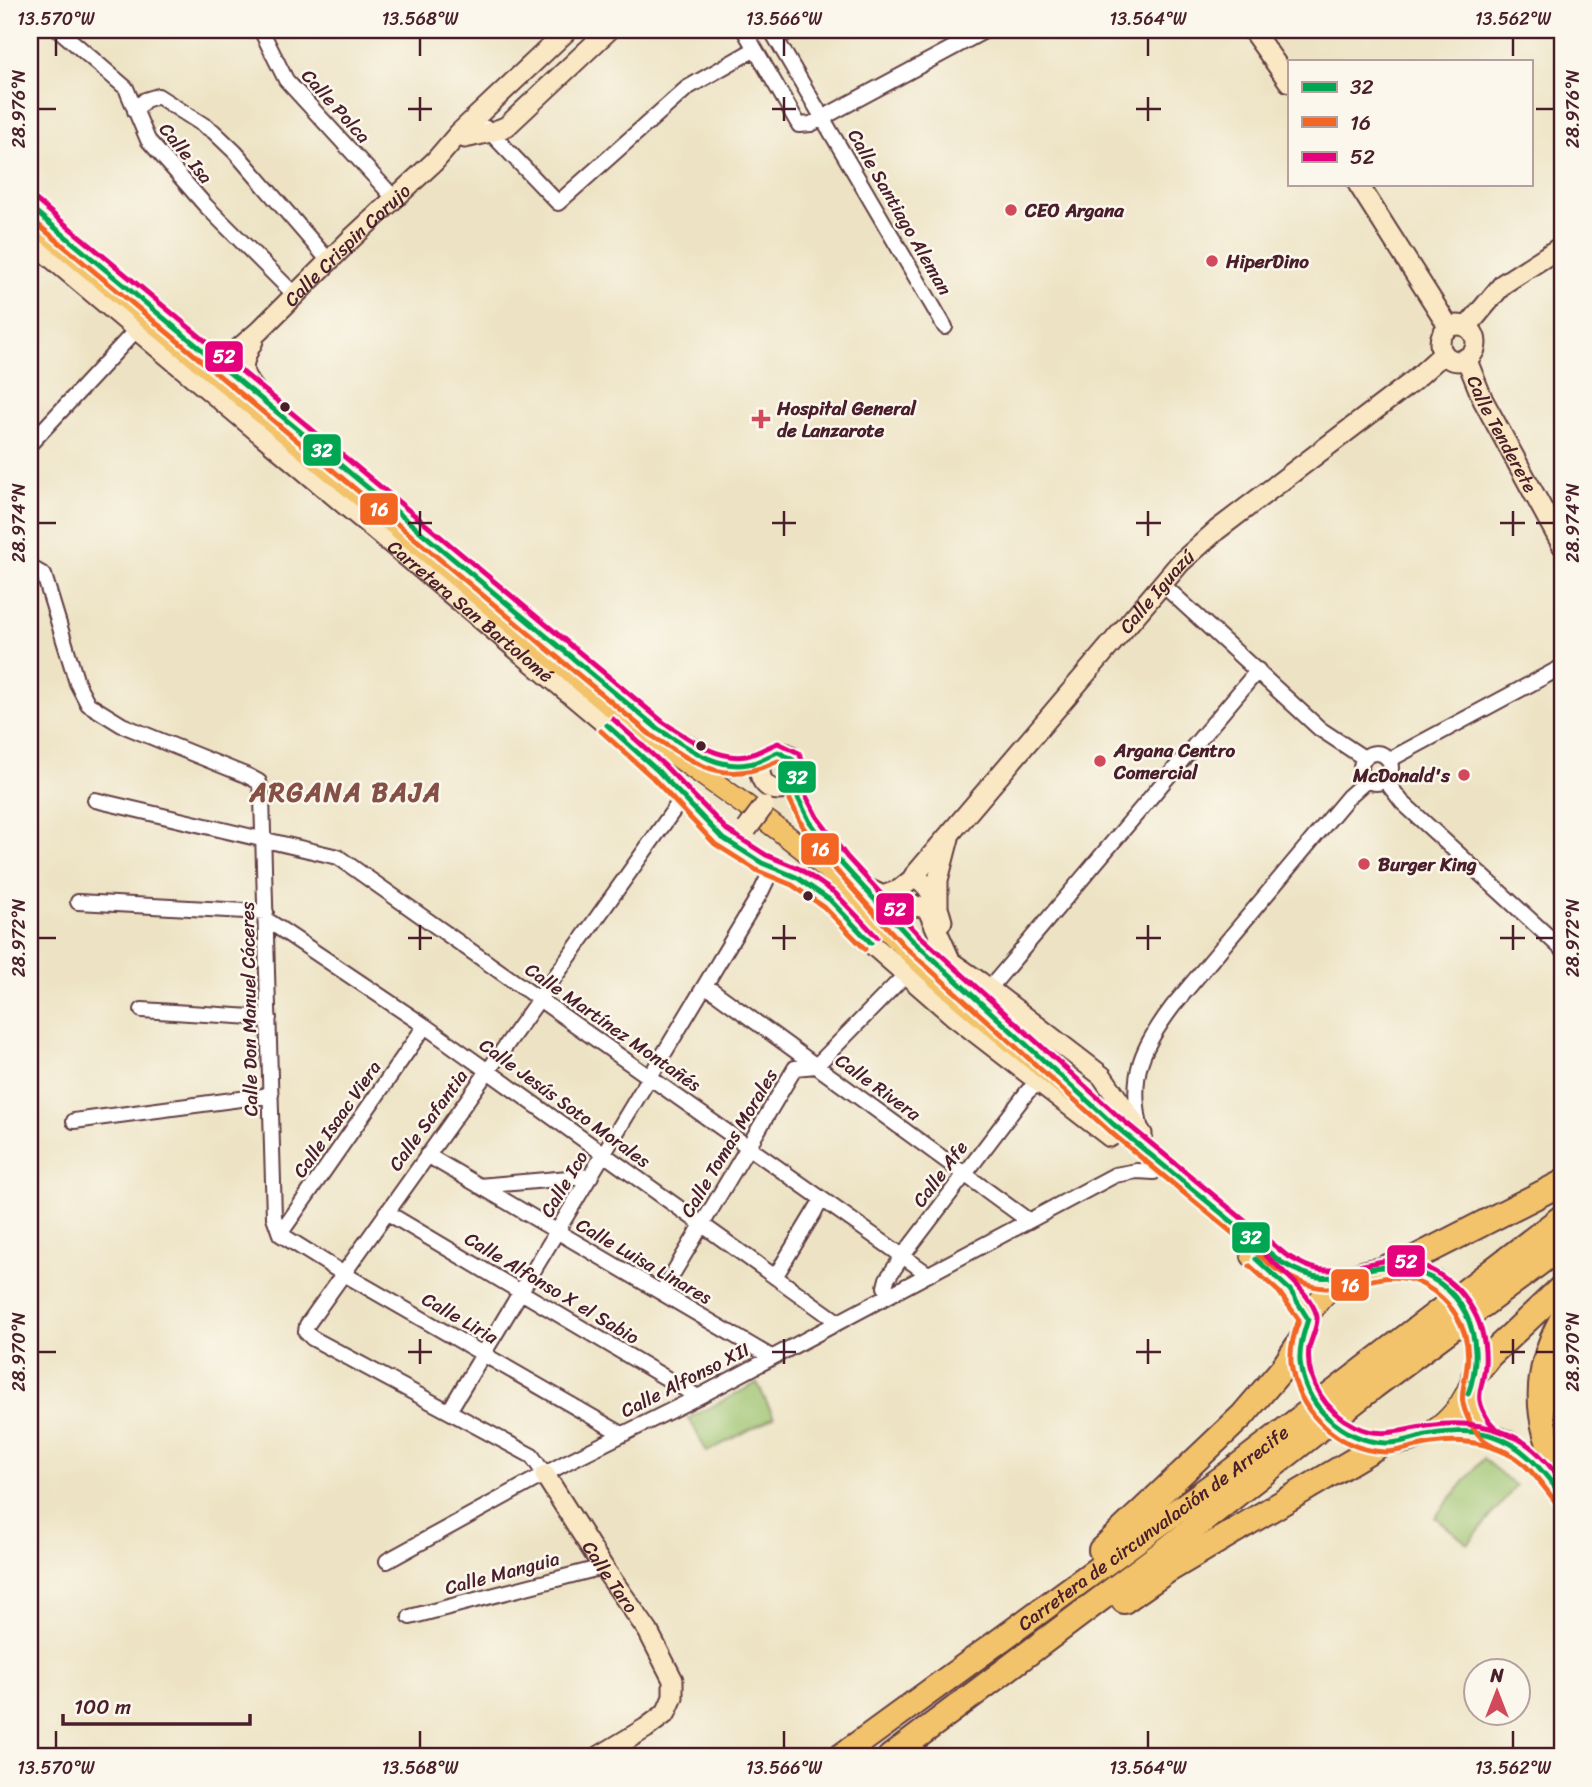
<svg xmlns="http://www.w3.org/2000/svg" width="1592" height="1787" font-family="Sriracha,sans-serif">
  <style>
    .green { fill: #9bc26d; stroke: #72704c; stroke-width: 2 }
    .lines { fill: none; stroke-linecap: round; stroke-linejoin: round }
    .street-casing { stroke: #623c42; stroke-width: 18 }
    .secondary-casing { stroke: #623c42; stroke-width: 23 }
    .primary-casing { stroke: #623c42; stroke-width: 24 }
    .highway-casing { stroke: #623c42; stroke-width: 28 }
    .street { stroke: #fff; stroke-width: 14 }
    .secondary { stroke: #fae7c3; stroke-width: 19 }
    .primary { stroke: #f2c36a; stroke-width: 21 }
    .highway { stroke: #f2c36a; stroke-width: 24 }
    .secondary-bridge-casing { stroke: #623c42; stroke-width: 23; stroke-linecap: butt }
    .primary-bridge-casing { stroke: #623c42; stroke-width: 24; stroke-linecap: butt }
    .secondary-bridge { stroke: #fae7c3; stroke-width: 19 }
    .primary-bridge { stroke: #f2c36a; stroke-width: 21 }
    .bus-1-casing { stroke: #fbf7ec; stroke-width: 10 }
    .bus-2-casing { stroke: #fbf7ec; stroke-width: 10 }
    .bus-3-casing { stroke: #fbf7ec; stroke-width: 10 }
    .bus-1 { stroke: #00a651; stroke-width: 5 }
    .bus-2 { stroke: #f26522; stroke-width: 5 }
    .bus-3 { stroke: #e5007d; stroke-width: 5 }
    .ticks { fill: none; stroke: #4a1f2b; stroke-width: 2.5 }
    .poi-dot { fill: #d1495b; stroke: #fbf7ec; stroke-width: 2.5 }
    .bus-dot { fill: #4a1f2b; stroke: #fbf7ec; stroke-width: 2.5 }
    .labels { text-anchor: middle; dominant-baseline: central; stroke-width: 5; stroke-linejoin: round; paint-order: stroke }
    .street-label { font-size: 19px; fill: #4a1f2b; stroke: #fbf7ec }
    .poi-label { font-size: 19px; font-weight: bold; fill: #4a1f2b; stroke: #fbf7ec; text-anchor: start }
    .district-label { font-size: 26px; font-weight: bold; letter-spacing: 2px; fill: #855147; stroke: #fbf7ec }
    .line-badge { stroke: #fbf7ec; stroke-width: 2.5 }
    .badge-label { font-size: 19px; text-anchor: middle; font-weight: bold; fill: #fff }
    .neatline { fill: none; stroke: #4a1f2b; stroke-width: 2.5 }
    .ticks-label { font-size: 18px; text-anchor: middle; fill: #4a1f2b }
  </style>
  <rect width="100%" height="100%" fill="#fbf7ec"/>
  <filter id="ink" filterUnits="userSpaceOnUse"><feTurbulence type="fractalNoise" baseFrequency=".0143" numOctaves="2"/><feDisplacementMap in="SourceGraphic" scale="14" xChannelSelector="R" yChannelSelector="G"/><feConvolveMatrix kernelMatrix="1 2 1 2 8 2 1 2 1" color-interpolation-filters="sRGB"/></filter>
  <filter id="wash" filterUnits="userSpaceOnUse"><feTurbulence type="fractalNoise" baseFrequency=".00686" numOctaves="4" result="noise"/><feDisplacementMap in="SourceGraphic" scale="28" xChannelSelector="R" yChannelSelector="G"/><feGaussianBlur stdDeviation="1.57" result="paint"/><feColorMatrix in="noise" values="0 0 0 0 0 0 0 0 0 0 0 0 0 0 0 0 0 1.4 0 .05"/><feComposite in="paint" operator="in"/></filter>
  <g filter="url(#wash)">
    <rect width="100%" height="100%" fill="#ede3c4"/>
    <!-- green -->
    <path class="green" d="M757 1383 774 1417 707 1452 689 1418Z
      M1483 1459 1516 1486 1468 1544 1435 1517Z"/>
  </g>
  <g filter="url(#ink)">
    <g class="lines">
      <!-- street casing -->
      <g class="street-casing">
        <path id="street" d="M59 30 126 88 148 140 205 205 295 295
          M261 30 286 80 395 199
          M744 30 799 125 811 124 986 30
          M771 30 945 327
          M776 38 792 30
          M135 111 145 100 158 96 213 131 235 152 329 261
          M486 128 558 203 687 88 755 49
          M30 444 136 330
          M30 567 44 575 77 683 88 704 122 725 248 776 259 782 262 797 274 1217 280 1234
          M1162 584 1320 729 1364 758
          M1361 768a15 15 0 1 1 30 0a15 15 0 1 1-30 0Z
          M1389 760 1562 667
          M1385 780 1402 802 1562 949
          M95 800 338 857 928 1274
          M78 902 266 912
          M267 920 425 1026 838 1322
          M705 985 1029 1221
          M989 989 1258 670
          M142 1010 269 1018
          M74 1121 271 1095
          M1140 1126C1129 1074 1142 1047 1173 1006L1348 797 1367 780
          M427 1155 771 1357
          M479 1186 591 1176
          M386 1212 698 1397
          M280 1234 344 1274 622 1434
          M280 1234 425 1026
          M775 1277 821 1201
          M662 1292 795 1068 816 1066 905 975
          M890 1294 885 1287 887 1279 902 1257 1028 1091 1039 1083
          M449 1411 761 892 773 867
          M545 1475 532 1456 312 1338 306 1332 307 1325 683 797
          M387 1561 567 1462 698 1397 1115 1175 1137 1171 1154 1172
          M410 1617 603 1567"/>
      </g>
      <!-- secondary casing -->
      <g class="secondary-casing">
        <g id="secondary">
          <path d="M1252 30 1289 82"/>
          <path d="M465 138C480 134 493 133 507 126L609 30"/>
          <path d="M1358 184 1449 327"/>
          <path id="s1" d="M30 240 621 737 658 771 721 837 762 863 796 877 830 900 875 947 955 1017 1110 1137"/>
          <circle cx="1458" cy="343" r="18"/>
          <path d="M1467 327 1503 284 1562 246"/>
          <path d="M253 341C236 371 243 376 263 400"/>
          <path id="s2" d="M1466 358 1483 400 1562 545"/>
          <path id="s3" d="M220 365 259 331 351 239 435 161 459 133 568 30"/>
          <path d="M587 673 658 729 714 760 731 766 763 761"/>
          <circle cx="779" cy="771" r="19"/>
          <path d="M796 782C802 825 850 875 879 907"/>
          <path id="s4" d="M914 876 1180 563 1217 530 1413 381 1443 354"/>
          <path d="M914 876C931 886 937 903 942 921"/>
          <path d="M862 886 883 896 899 890 910 881"/>
          <path d="M938 905V880L949 838"/>
          <path d="M897 915C906 905 913 905 927 908L951 962 980 982 1102 1076 1142 1134"/>
          <path id="s5" d="M545 1475 603 1567 648 1631 673 1680V1697L666 1713 646 1728 598 1757"/>
        </g>
      </g>
      <!-- primary casing -->
      <g class="primary-casing">
        <path id="primary" d="M30 218 623 716C691 769 765 815 831 872 861 899 887 931 917 959 965 1005 1019 1047 1070 1090L1088 1101 1281 1262 1309 1276 1327 1279 1351 1275
          M1252 1256 1290 1290 1308 1319
          M1305 1383C1302 1369 1299 1355 1302 1340 1309 1289 1362 1259 1410 1270 1419 1272 1427 1277 1435 1280
          M1468 1394 1472 1407 1489 1435
          M1427 1435C1446 1434 1467 1432 1487 1435 1520 1439 1544 1471 1562 1496
          M1355 1436C1364 1438 1373 1441 1382 1443 1431 1449 1470 1407 1476 1362"/>
      </g>
      <!-- highway casing -->
      <g class="highway-casing">
        <g id="highway">
          <path d="M1387 1267 1415 1258 1562 1183"/>
          <path d="M1562 1319C1534 1371 1533 1420 1562 1473"/>
          <path d="M1474 1376 1489 1356 1562 1287"/>
          <path d="M1101 1550 1242 1416 1283 1368 1302 1339"/>
          <path d="M1124 1601 1167 1571 1383 1443"/>
          <path id="s6" d="M840 1757 1225 1476 1562 1217"/>
          <path d="M890 1757 1171 1546 1373 1387 1562 1246"/>
        </g>
      </g>
      <!-- street -->
      <use href="#street" class="street"/>
      <!-- secondary -->
      <use href="#secondary" class="secondary"/>
      <!-- primary -->
      <use href="#primary" class="primary"/>
      <!-- highway -->
      <use href="#highway" class="highway"/>
      <!-- secondary-bridge casing -->
      <g class="secondary-bridge-casing">
        <path id="secondary-bridge" d="M747 829 764 806"/>
      </g>
      <!-- primary-bridge casing -->
      <g class="primary-bridge-casing">
        <path id="primary-bridge" d="M1435 1280C1457 1296 1469 1315 1476 1341
          M1305 1383C1316 1408 1331 1423 1355 1436"/>
      </g>
      <!-- secondary-bridge -->
      <use href="#secondary-bridge" class="secondary-bridge"/>
      <!-- primary-bridge -->
      <use href="#primary-bridge" class="primary-bridge"/>
      <!-- bus-1 casing -->
      <g class="bus-1-casing">
        <path id="bus-1" d="M30 207 658 729C685 745 714 770 748 764 758 763 768 756 778 752L793 760 797 770 798 798 810 822 841 863 911 939 1113 1124 1281 1262C1338 1297 1349 1261 1400 1268 1463 1277 1489 1338 1468 1394
          M607 725 658 771 721 837 762 863 796 877 830 900 871 943
          M1256 1259 1290 1290 1308 1319
          M1308 1319C1304 1332 1299 1347 1300 1361 1304 1405 1341 1440 1385 1443 1399 1444 1413 1438 1426 1435 1446 1431 1471 1430 1490 1435 1522 1443 1543 1471 1562 1496"/>
      </g>
      <!-- bus-2 casing -->
      <g class="bus-2-casing">
        <path id="bus-2" d="M30 218 652 736C698 765 724 787 778 761L787 766 790 800 803 827 834 868 904 946 1108 1130 1276 1269C1290 1278 1307 1287 1325 1288 1356 1289 1384 1269 1415 1281 1449 1295 1472 1328 1467 1366 1464 1391 1457 1397 1470 1422 1483 1448 1500 1445 1520 1461 1534 1472 1544 1487 1555 1501
          M601 731 652 777 715 844 758 871 792 885 824 907 865 949
          M1250 1266 1279 1292 1299 1320C1294 1333 1290 1348 1291 1362 1296 1410 1337 1450 1385 1452 1398 1452 1410 1447 1422 1445 1453 1438 1484 1441 1512 1456"/>
      </g>
      <!-- bus-3 casing -->
      <g class="bus-3-casing">
        <path id="bus-3" d="M36 200 663 722C687 737 716 761 746 756 757 754 767 747 778 743L799 753 806 769V796L817 817 847 857 917 933 1119 1117 1286 1255C1298 1262 1311 1270 1326 1270 1360 1272 1384 1251 1420 1265 1462 1281 1488 1320 1485 1365 1483 1391 1472 1395 1489 1421 1498 1434 1514 1435 1525 1443 1540 1453 1552 1468 1562 1482
          M613 719 664 765 727 830 766 855 800 869 835 893 877 937
          M1262 1252C1278 1267 1313 1295 1317 1317 1318 1326 1311 1339 1309 1348 1305 1381 1326 1412 1355 1426 1380 1439 1401 1430 1427 1426 1460 1421 1491 1424 1520 1440"/>
      </g>
      <!-- bus-1 -->
      <use href="#bus-1" class="bus-1"/>
      <!-- bus-2 -->
      <use href="#bus-2" class="bus-2"/>
      <!-- bus-3 -->
      <use href="#bus-3" class="bus-3"/>
    </g>
  </g>
  <!-- ticks -->
  <path class="ticks" d="M56 38V56M420 38V56M784 38V56M1148 38V56M1513 38V56M420 97V121M784 97V121M1148 97V121M38 109H56M408 109H432M772 109H796M1136 109H1161M1536 109H1554M420 511V536M784 511V536M1148 511V536M1513 511V536M38 523H56M408 523H432M772 523H796M1136 523H1161M1500 523H1525M1536 523H1554M420 925V950M784 925V950M1148 925V950M1513 925V950M38 938H56M408 938H432M772 938H796M1136 938H1161M1500 938H1525M1536 938H1554M420 1339V1364M784 1339V1364M1148 1339V1364M1513 1339V1364M38 1352H56M408 1352H432M772 1352H796M1136 1352H1161M1500 1352H1525M1536 1352H1554M56 1731V1748M420 1731V1748M784 1731V1748M1148 1731V1748M1513 1731V1748"/>
  <!-- markers -->
  <g class="poi-dot">
    <circle cx="1011" cy="210" r="7"/>
    <circle cx="1212" cy="261" r="7"/>
    <path d="M757.5 408.5h7v7h7v7h-7v7h-7v-7h-7v-7h7z"/>
    <circle cx="1100" cy="761" r="7"/>
    <circle cx="1464" cy="775" r="7"/>
    <circle cx="1364" cy="864" r="7"/>
  </g>
  <g class="bus-dot">
    <circle cx="285" cy="407" r="6"/>
    <circle cx="701" cy="746" r="6"/>
    <circle cx="808" cy="896" r="6"/>
  </g>
  <g class="labels">
    <!-- street labels -->
    <g class="street-label">
      <text transform="translate(336 106) rotate(48)">Calle Polca</text>
      <text transform="translate(186 153) rotate(51)">Calle Isa</text>
      <text transform="translate(900 212) rotate(60)">Calle Santiago Aleman</text>
      <text stroke="none"><textPath href="#s3" startOffset="175">Calle Crispin Corujo</textPath></text>
      <text stroke="none"><textPath href="#s2" startOffset="84">Calle Tenderete</textPath></text>
      <text stroke="none"><textPath href="#s4" startOffset="374">Calle Iguazú</textPath></text>
      <text stroke="none"><textPath href="#s1" startOffset="576">Carretera San Bartolomé</textPath></text>
      <text transform="translate(249 1009) rotate(-91)">Calle Don Manuel Cáceres</text>
      <text transform="translate(613 1027) rotate(35)">Calle Martínez Montañés</text>
      <text transform="translate(878 1087) rotate(36)">Calle Rivera</text>
      <text transform="translate(565 1103) rotate(36)">Calle Jesús Soto Morales</text>
      <text transform="translate(337 1119) rotate(-55)">Calle Isaac Viera</text>
      <text transform="translate(428 1120) rotate(-54)">Calle Safantia</text>
      <text transform="translate(729 1143) rotate(-59)">Calle Tomas Morales</text>
      <text transform="translate(940 1174) rotate(-53)">Calle Afe</text>
      <text transform="translate(564 1184) rotate(-59)">Calle Ico</text>
      <text transform="translate(644 1261) rotate(30)">Calle Luisa Linares</text>
      <text transform="translate(552 1288) rotate(31)">Calle Alfonso X el Sabio</text>
      <text transform="translate(460 1318) rotate(30)">Calle Liria</text>
      <text transform="translate(685 1380) rotate(-27)">Calle Alfonso XII</text>
      <text stroke="none"><textPath href="#s6" startOffset="388">Carretera de circunvalación de Arrecife</textPath></text>
      <text transform="translate(502 1573) rotate(-15)">Calle Manguia</text>
      <text stroke="none"><textPath href="#s5" startOffset="121">Calle Taro</textPath></text>
    </g>
    <!-- poi labels -->
    <g class="poi-label">
      <text x="1025" y="210">CEO Argana</text>
      <text x="1226" y="261">HiperDino</text>
      <text x="777" y="408">Hospital General<tspan x="777" dy="22">de Lanzarote</tspan></text>
      <text x="1114" y="750">Argana Centro<tspan x="1114" dy="22">Comercial</tspan></text>
      <text x="1450" y="775" text-anchor="end">McDonald's</text>
      <text x="1378" y="864">Burger King</text>
    </g>
    <!-- district labels -->
    <g class="district-label">
      <text x="346" y="792">ARGANA BAJA</text>
    </g>
  </g>
  <g class="line-badge">
    <rect x="204" y="340" width="40" height="33" rx="7" fill="#e5007d"/>
    <rect x="302" y="433" width="40" height="34" rx="7" fill="#00a651"/>
    <rect x="359" y="492" width="40" height="34" rx="7" fill="#f26522"/>
    <rect x="777" y="760" width="40" height="34" rx="7" fill="#00a651"/>
    <rect x="800" y="832" width="40" height="34" rx="7" fill="#f26522"/>
    <rect x="875" y="892" width="40" height="34" rx="7" fill="#e5007d"/>
    <rect x="1231" y="1221" width="40" height="33" rx="7" fill="#00a651"/>
    <rect x="1386" y="1244" width="40" height="34" rx="7" fill="#e5007d"/>
    <rect x="1330" y="1268" width="40" height="34" rx="7" fill="#f26522"/>
  </g>
  <g class="badge-label">
    <text x="224" y="363">52</text>
    <text x="322" y="457">32</text>
    <text x="379" y="516">16</text>
    <text x="797" y="784">32</text>
    <text x="820" y="856">16</text>
    <text x="895" y="916">52</text>
    <text x="1251" y="1244">32</text>
    <text x="1406" y="1268">52</text>
    <text x="1350" y="1292">16</text>
  </g>
  <!-- margin -->
  <rect width="1592" height="1787" fill="none" stroke="#fbf7ec" stroke-width="77"/>
  <!-- legend -->
  <rect x="1288" y="60" width="245" height="126" fill="#fbf7ec" stroke="#b4a19f" stroke-width="2"/>
  <rect x="1302" y="82" width="35" height="10" fill="#00a651" stroke="#b4a19f" stroke-width="2"/>
  <text x="1350" y="94" font-size="21" fill="#4a1f2b">32</text>
  <rect x="1302" y="117" width="35" height="10" fill="#f26522" stroke="#b4a19f" stroke-width="2"/>
  <text x="1350" y="130" font-size="21" fill="#4a1f2b">16</text>
  <rect x="1302" y="152" width="35" height="10" fill="#e5007d" stroke="#b4a19f" stroke-width="2"/>
  <text x="1350" y="164" font-size="21" fill="#4a1f2b">52</text>
  <!-- north arrow -->
  <g transform="translate(1497 1692)"><circle r="33" fill="#fbf7ec" stroke="#b4a19f" stroke-width="2"/>
  <path d="M0-5L12 26L0 18L-12 26Z" fill="#d1495b"/>
  <text y="-10" font-size="19" font-weight="bold" text-anchor="middle" fill="#4a1f2b">N</text>
  </g>
  <!-- scale -->
  <path d="M63 1714v10h187v-10" fill="none" stroke="#4a1f2b" stroke-width="3.5"/>
  <text x="74" y="1714" font-size="21" fill="#4a1f2b" stroke="#fbf7ec" stroke-width="5" paint-order="stroke">100 m</text>
  <rect x="38" y="38" width="1516" height="1710" class="neatline"/>
  <g class="ticks-label">
    <text x="56" y="25">13.570°W</text>
    <text x="420" y="25">13.568°W</text>
    <text x="784" y="25">13.566°W</text>
    <text x="1148" y="25">13.564°W</text>
    <text x="1513" y="25">13.562°W</text>
    <text transform="translate(19 109) rotate(-90)" y="6">28.976°N</text>
    <text transform="translate(1573 109) rotate(-90)" y="6">28.976°N</text>
    <text transform="translate(19 523) rotate(-90)" y="6">28.974°N</text>
    <text transform="translate(1573 523) rotate(-90)" y="6">28.974°N</text>
    <text transform="translate(19 938) rotate(-90)" y="6">28.972°N</text>
    <text transform="translate(1573 938) rotate(-90)" y="6">28.972°N</text>
    <text transform="translate(19 1352) rotate(-90)" y="6">28.970°N</text>
    <text transform="translate(1573 1352) rotate(-90)" y="6">28.970°N</text>
    <text x="56" y="1774">13.570°W</text>
    <text x="420" y="1774">13.568°W</text>
    <text x="784" y="1774">13.566°W</text>
    <text x="1148" y="1774">13.564°W</text>
    <text x="1513" y="1774">13.562°W</text>
  </g>
</svg>
